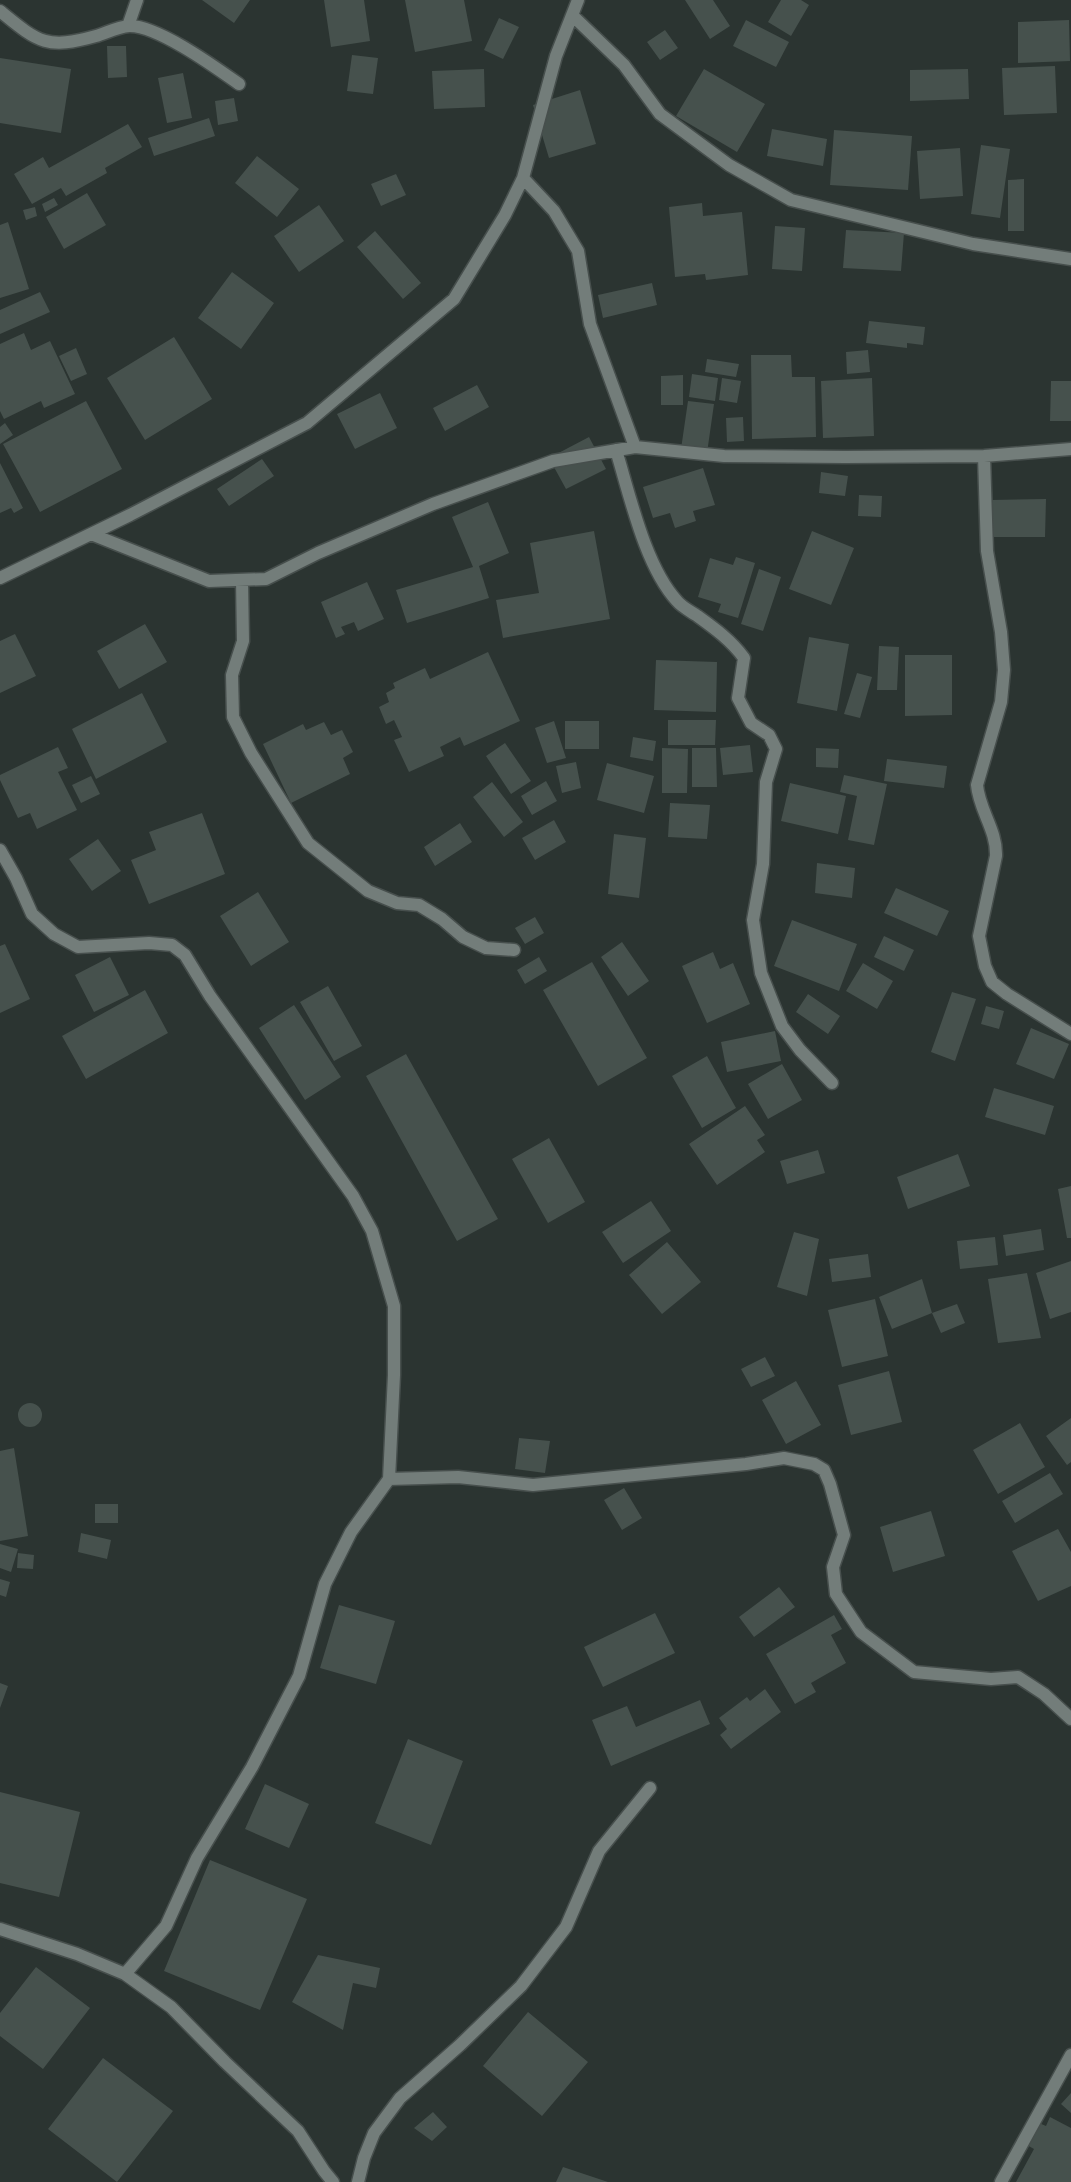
<svg xmlns="http://www.w3.org/2000/svg" width="1071" height="2182" font-family="Lora,serif">
  <style>
    .building { fill: #46514d }
    .lines { fill: none; stroke-linecap: round; stroke-linejoin: round }
    .minor-casing { stroke: #474f4d; stroke-width: 15 }
    .minor { stroke: #737d7a; stroke-width: 12 }
  </style>
  <rect width="100%" height="100%" fill="#2b3431"/>
  <!-- building -->
  <path class="building" d="M202 0H250L234 23Z
    M324 0H364L370 41 331 47Z
    M405 0H464L472 41 415 52Z
    M685 0H713L730 26 710 39Z
    M781 0H801L809 5 791 36 768 22Z
    M499 18 519 27 503 59 484 50Z
    M746 20 789 42 776 67 733 46Z
    M1069 20 1070 61 1018 63V22Z
    M665 30 678 48 660 60 647 42Z
    M107 46H126L127 77 108 78Z
    M352 55 378 58 373 94 347 91Z
    M0 58 71 69 61 133 0 123Z
    M1055 66 1057 113 1004 115 1002 68Z
    M484 69 485 107 434 109 432 71Z
    M704 69 765 104 737 152 676 116Z
    M968 69 969 99 910 101V70Z
    M183 73 192 118 167 123 158 78Z
    M580 90 596 144 549 158 533 105Z
    M234 98 238 121 218 125 215 101Z
    M209 118 215 136 154 156 148 138Z
    M128 124 142 147 105 168 107 173 66 196 61 188 32 204 14 174 43 157 49 168Z
    M772 129 827 139 823 166 767 156Z
    M834 130 912 136 908 190 830 185Z
    M981 145 1010 149 1000 218 971 214Z
    M960 148 963 196 920 199 917 151Z
    M257 156 299 189 277 217 235 183Z
    M396 174 406 195 381 206 371 184Z
    M1024 179V231H1008V180Z
    M87 193 106 225 64 249 46 217Z
    M54 198 58 205 45 212 42 204Z
    M702 203 703 216 742 212 748 275 706 280 705 274 675 277 669 207Z
    M319 205 344 241 299 272 274 236Z
    M35 207 37 216 26 220 23 210Z
    M8 222 29 289 0 298V225Z
    M775 226 805 228 802 271 772 269Z
    M846 230 904 233 901 271 843 268Z
    M375 231 421 283 403 299 357 247Z
    M232 272 274 303 241 349 198 318Z
    M652 283 657 305 603 318 598 295Z
    M40 292 50 312 0 334V310Z
    M869 321 925 327 923 345 907 343V348L866 343Z
    M24 333 31 350 50 341 75 394 44 408 41 401 4 419 0 411V344Z
    M174 337 212 399 145 440 107 378Z
    M76 348 87 374 71 381 59 356Z
    M868 350 870 372 847 374 846 352Z
    M751 355H791L792 377H815L816 437 752 439Z
    M707 359 739 364 736 377 705 372Z
    M692 374 718 378 715 401 689 397Z
    M683 375V405H661V376Z
    M722 378 741 381 737 403 719 400Z
    M872 378 874 436 823 438 821 381Z
    M1051 381H1071V421H1050Z
    M477 385 489 407 445 431 433 408Z
    M380 393 397 428 355 449 337 414Z
    M86 401 122 469 40 512 3 444Z
    M688 401 714 404 707 453 681 449Z
    M743 417 744 441 727 442 726 418Z
    M5 423 13 435 0 444V427Z
    M589 437 606 469 566 489 549 458Z
    M262 459 274 476 229 506 217 489Z
    M0 463 23 508 14 513 11 508 0 513Z
    M703 468 715 505 693 511 696 521 675 528 670 513 653 518 643 487Z
    M821 472 848 476 845 496 819 493Z
    M859 495 882 496 881 517 858 516Z
    M1046 499 1045 537H990L991 500Z
    M488 502 509 553 479 566 489 598 407 623 396 590 473 567 452 517Z
    M594 531 610 619 503 638 496 600 539 593 530 543Z
    M812 531 854 548 831 605 789 589Z
    M736 557 755 563 738 618 718 612 721 604 698 597 710 558 733 565Z
    M759 569 781 577 763 631 741 624Z
    M367 582 384 619 358 631 354 622 341 627 345 634 336 638 321 602Z
    M145 624 167 662 119 689 97 651Z
    M15 634 36 676 0 693V641Z
    M809 637 849 644 837 711 797 703Z
    M879 646 899 647 897 690H877Z
    M488 652 520 721 464 746 460 737 440 747 444 756 409 772 394 740 402 737 394 720 386 724 379 707 389 702 386 693 395 688 393 683 425 668 430 679Z
    M905 655H952V715L905 716Z
    M656 660 717 662 716 712 654 710Z
    M857 673 872 677 860 718 844 714Z
    M142 693 167 742 96 779 72 729Z
    M668 720H716L715 745H668Z
    M554 721 566 758 547 763 535 728Z
    M565 721H599V749H565Z
    M324 722 331 735 342 730 353 752 343 758 350 774 291 803 263 744 303 724 306 730Z
    M633 737 656 741 653 761 630 757Z
    M505 743 531 781 511 794 486 756Z
    M750 745 753 772 723 775 720 748Z
    M58 747 68 768 58 772 77 810 37 829 30 813 18 818 0 780V775Z
    M662 748 688 749 687 793H662Z
    M692 748H716L717 787H692Z
    M816 748 839 749 838 768 816 767Z
    M887 759 947 766 944 788 884 781Z
    M576 762 581 788 562 793 556 766Z
    M607 763 654 776 644 813 597 800Z
    M844 775 887 784 874 845 848 840 857 796 840 792Z
    M91 776 100 794 81 803 72 785Z
    M546 781 557 801 532 815 521 796Z
    M492 782 523 822 504 837 473 797Z
    M790 783 846 796 838 834 781 821Z
    M670 803 710 805 707 839 668 837Z
    M202 813 225 874 149 904 131 860 156 850 149 832Z
    M554 820 566 842 535 860 522 838Z
    M460 823 472 842 435 866 424 847Z
    M614 834 646 838 639 898 608 894Z
    M98 839 121 871 92 891 69 859Z
    M817 863 855 868 852 898 815 893Z
    M896 888 949 911 937 936 884 913Z
    M258 892 289 942 251 966 220 916Z
    M535 917 544 933 525 944 515 928Z
    M792 920 857 944 839 991 774 966Z
    M884 936 914 950 904 971 874 957Z
    M622 942 649 981 628 996 601 957Z
    M5 944 30 999 0 1013V946Z
    M713 952 720 969 733 963 750 1004 707 1023 682 966Z
    M110 957 129 995 94 1012 75 975Z
    M539 957 547 971 525 984 517 970Z
    M592 962 647 1058 598 1086 543 990Z
    M863 963 893 981 877 1009 846 991Z
    M328 986 362 1046 334 1061 300 1002Z
    M145 990 168 1033 86 1079 62 1036Z
    M952 992 976 999 955 1061 931 1052Z
    M808 994 840 1016 828 1034 796 1012Z
    M294 1005 341 1077 305 1100 259 1028Z
    M986 1006 1004 1011 999 1029 981 1024Z
    M1031 1028 1069 1044 1054 1079 1016 1064Z
    M775 1031 781 1061 727 1072 721 1042Z
    M406 1054 498 1219 457 1241 366 1076Z
    M707 1056 736 1108 702 1128 672 1076Z
    M782 1064 802 1100 768 1119 748 1084Z
    M994 1088 1054 1106 1045 1135 985 1117Z
    M745 1106 765 1135 757 1140 765 1152 717 1185 689 1144Z
    M549 1138 585 1202 548 1223 512 1159Z
    M818 1150 825 1173 787 1184 780 1161Z
    M958 1154 970 1186 908 1209 897 1177Z
    M1071 1186V1238H1067L1058 1189Z
    M651 1201 671 1231 623 1263 602 1232Z
    M1041 1229 1044 1250 1006 1256 1003 1235Z
    M794 1232 819 1239 807 1296 777 1287Z
    M995 1237 998 1265 960 1269 957 1241Z
    M667 1242 701 1282 662 1314 629 1275Z
    M868 1254 871 1277 832 1282 829 1259Z
    M1071 1261V1312L1050 1319 1036 1273Z
    M1027 1273 1041 1338 998 1343 988 1279Z
    M922 1279 932 1313 892 1329 879 1297Z
    M875 1299 888 1356 842 1367 828 1310Z
    M957 1304 965 1323 941 1333 932 1313Z
    M765 1357 775 1376 751 1387 741 1369Z
    M889 1371 902 1422 851 1435 838 1385Z
    M796 1381 821 1425 786 1444 762 1400Z
    M18 1415a12 12 0 1 1 24 0a12 12 0 1 1-24 0Z
    M1071 1418V1462L1067 1465 1046 1436Z
    M1020 1423 1045 1467 998 1494 973 1450Z
    M519 1438 550 1441 545 1473 515 1469Z
    M14 1448 28 1536 0 1541V1451Z
    M1050 1473 1063 1494 1015 1523 1002 1501Z
    M624 1488 642 1518 622 1530 604 1500Z
    M95 1504H118V1523H95Z
    M931 1511 945 1556 893 1572 880 1527Z
    M1058 1529 1071 1552V1586L1038 1601 1012 1551Z
    M81 1533 111 1540 107 1559 78 1552Z
    M0 1544 18 1549 11 1572 0 1568Z
    M18 1553 34 1555 33 1569 17 1568Z
    M0 1579 10 1582 6 1597 0 1595Z
    M779 1587 795 1607 754 1637 739 1617Z
    M339 1605 395 1621 376 1684 320 1668Z
    M655 1613 675 1653 603 1687 584 1647Z
    M834 1615 842 1629 831 1635 846 1663 811 1683 816 1692 795 1704 766 1654Z
    M0 1683 8 1686 0 1708Z
    M765 1689 781 1712 731 1749 720 1735 727 1729 719 1718 747 1697 750 1701Z
    M700 1700 710 1724 611 1766 592 1720 627 1706 636 1727Z
    M408 1739 463 1761 431 1845 375 1823Z
    M265 1784 309 1804 289 1848 245 1829Z
    M0 1792 80 1812 59 1897 0 1883Z
    M210 1860 307 1899 260 2010 164 1971Z
    M318 1955 380 1968 376 1988 353 1983 343 2030 292 2002Z
    M36 1967 90 2008 43 2069 0 2036V2013Z
    M528 2012 588 2062 542 2116 483 2066Z
    M103 2058 173 2111 117 2182 48 2129Z
    M1071 2093V2113L1061 2104Z
    M433 2112 447 2127 432 2141 414 2128Z
    M1050 2117 1071 2128V2182H1016L1034 2149 1027 2145 1039 2123 1046 2126Z
    M563 2167 608 2182H556Z"/>
  <g class="lines">
    <!-- minor casing -->
    <g class="minor-casing">
      <path id="minor" d="M0 11C38 42 46 50 96 36 106 33 118 27 129 26 157 25 215 67 239 84
        M573 16 624 65 660 114 729 165 791 200 973 244 1071 259
        M128 26 137 0
        M523 178 554 211 578 251 590 324 635 447
        M616 450C630 496 645 566 677 601 682 607 690 611 696 615 714 628 731 640 744 658L738 698 751 723 769 735 776 749 766 782 763 864 753 920 761 973 782 1026 800 1050 832 1083
        M984 456 987 551 1001 632 1004 670 1001 702 977 785C979 810 997 830 996 856L979 936 985 966 992 982 1007 994 1071 1034
        M91 534 209 581 266 579 318 553 433 504 553 461 635 447 724 456 845 457 984 456 1071 449
        M0 578 130 515 307 423 454 299 505 215 523 178 556 56 578 0
        M242 580 243 641 232 675 233 717 251 753 308 843 368 891 397 903 419 905 442 919 463 937 486 948 514 950
        M0 850 16 878 32 914 54 934 78 947 149 943 172 945 185 955 210 996 353 1196 372 1231 394 1306V1375L389 1479 351 1532 325 1584 299 1676 252 1767 197 1858 166 1926 125 1974
        M389 1479 458 1477 533 1485 746 1464 784 1458 814 1464 824 1470 830 1484 844 1535 833 1567 836 1594 861 1632 914 1672 991 1679 1018 1677 1044 1694 1071 1719
        M0 1929 77 1954 125 1974 171 2007 225 2062 298 2131 324 2171 333 2182
        M358 2182 364 2158 374 2133 400 2098 460 2045 521 1986 566 1927 599 1851 650 1788
        M1001 2182 1071 2055"/>
    </g>
    <!-- minor -->
    <use href="#minor" class="minor"/>
  </g>
</svg>
